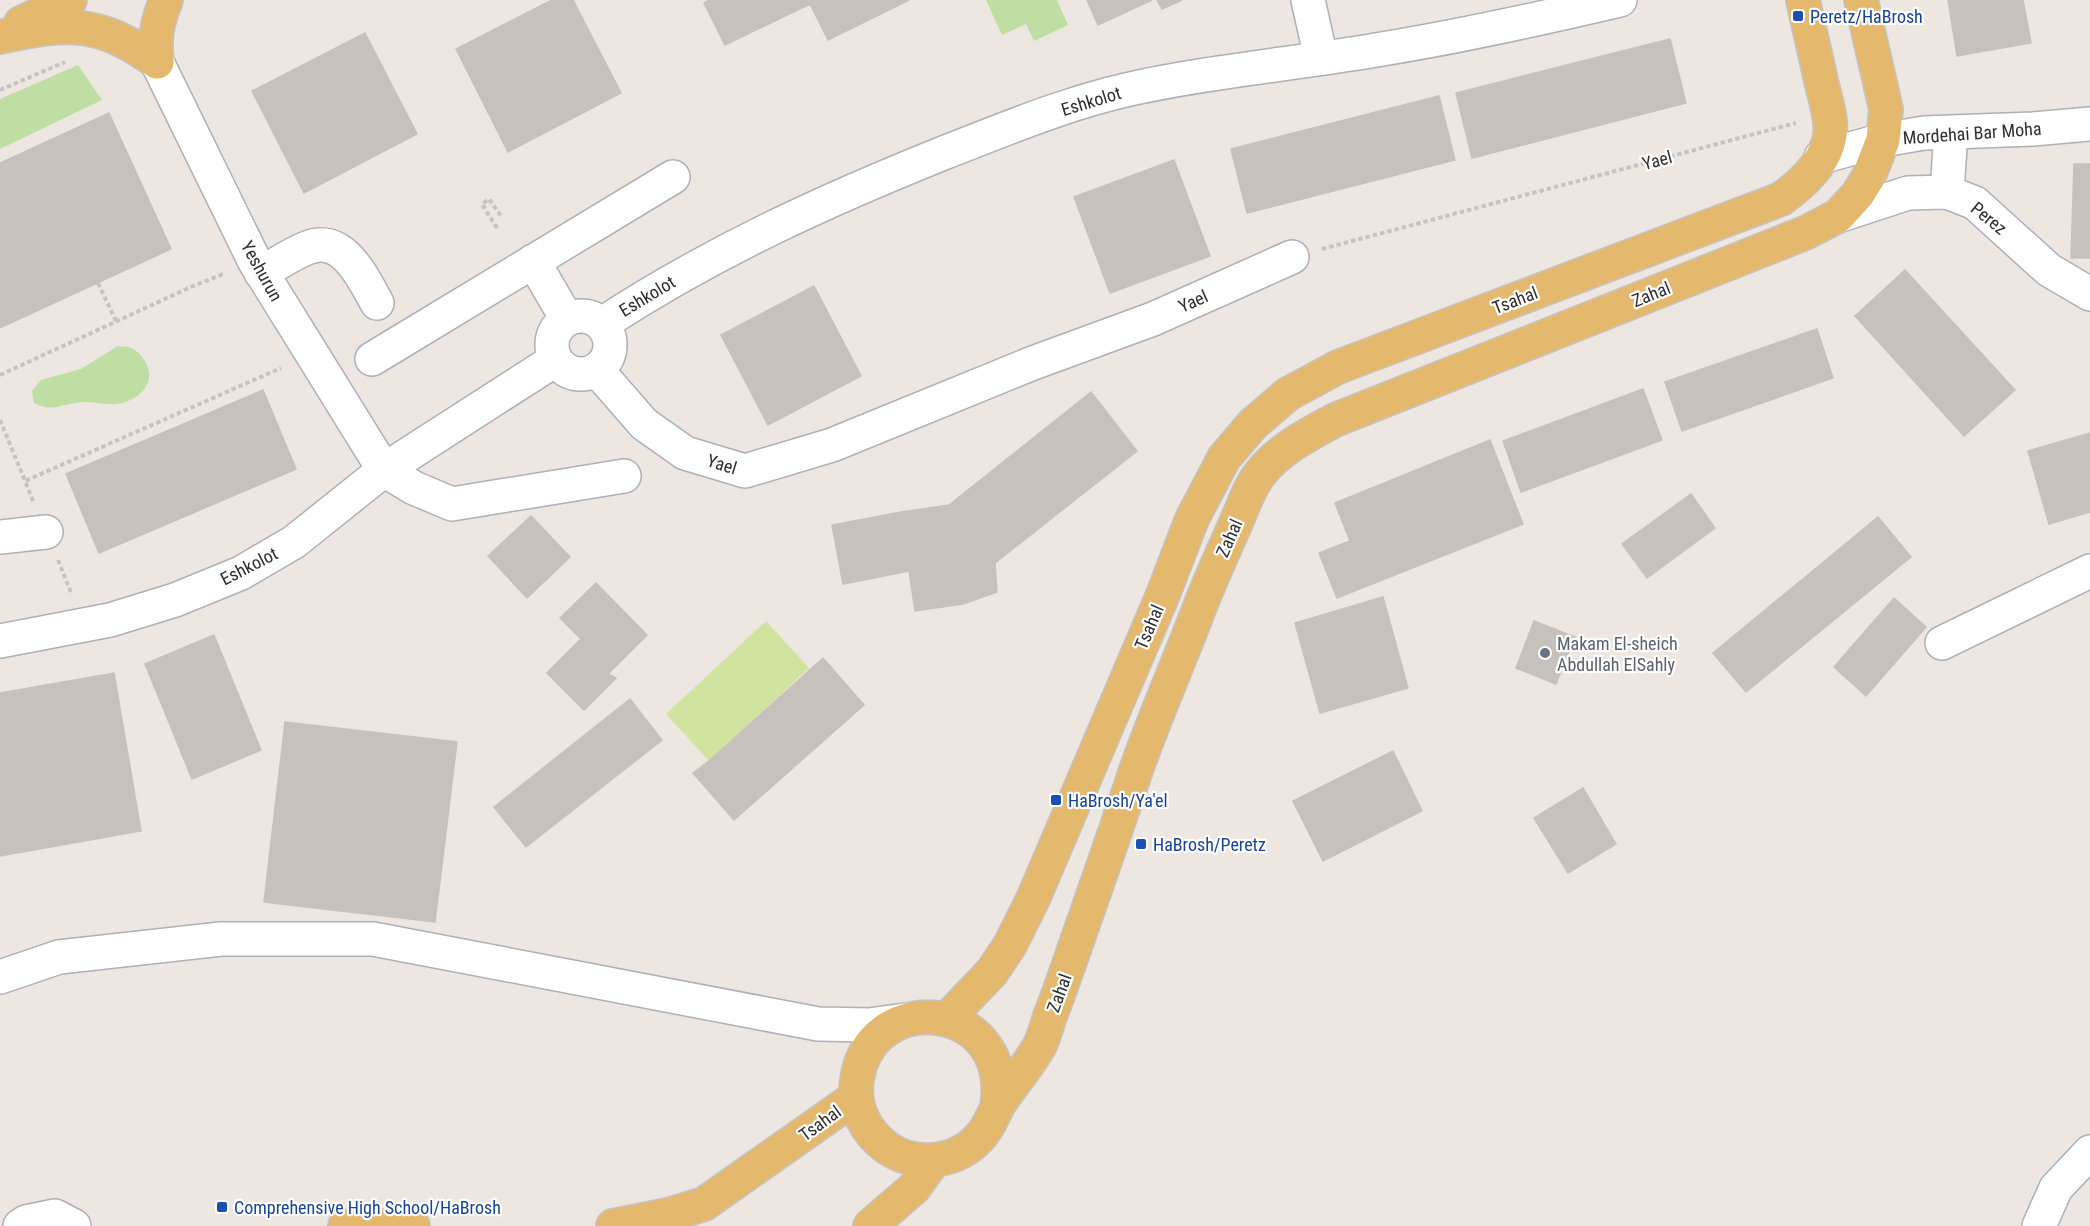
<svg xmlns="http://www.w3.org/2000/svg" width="2090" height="1226" font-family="'Roboto Condensed',sans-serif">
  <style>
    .green { fill: #bfdea3 }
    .pitch { fill: #d0e4a0 }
    .building { fill: #c6c1bc; stroke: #c8c1ba; stroke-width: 1.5 }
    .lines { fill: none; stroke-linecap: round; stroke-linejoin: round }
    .minor-casing { stroke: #adb0b8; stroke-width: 36 }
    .major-casing { stroke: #c4c4c4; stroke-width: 36 }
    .path { stroke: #c4c4c4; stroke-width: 4; stroke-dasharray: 4.5 3; stroke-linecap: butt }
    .minor { stroke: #fff; stroke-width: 33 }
    .major { stroke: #e4b96e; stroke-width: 33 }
    .transit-dot { fill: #1a4fb4; stroke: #fff; stroke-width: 2 }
    .worship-dot { fill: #6b7280; stroke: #fff; stroke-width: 2 }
    .labels { text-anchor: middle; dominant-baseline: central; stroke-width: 4.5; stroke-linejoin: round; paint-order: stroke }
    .transit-label { font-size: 18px; fill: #164399; stroke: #fff; text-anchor: start }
    .street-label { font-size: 18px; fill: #2d2d2d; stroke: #fff }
    .worship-label { font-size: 18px; fill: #5b616d; stroke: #fff; text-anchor: start }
  </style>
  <rect width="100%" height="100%" fill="#ede6e1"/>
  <!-- green -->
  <path class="green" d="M986 0H1057L1068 25 1034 41 1026 24 1002 35Z
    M78 65 102 100 0 149V99Z
    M118 346C122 347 128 346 131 348 141 352 151 367 149 378 148 388 137 398 128 401 113 408 98 401 83 402 63 403 54 413 34 403L32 391 41 380 81 369Z"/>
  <!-- pitch -->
  <path class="pitch" d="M766 621 809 668 709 761 666 714Z"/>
  <!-- building -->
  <path class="building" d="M552 0H573L621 93 508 152 456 49Z
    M709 0H909L828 40 810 4 725 45 704 3Z
    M1087 0H1152L1098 25Z
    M1157 0H1182L1162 9Z
    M1948 0H2023L2031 43 1957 56Z
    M365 33 417 134 304 193 252 91Z
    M1670 39 1686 103 1472 158 1456 93Z
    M1439 96 1455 160 1247 213 1231 149Z
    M109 113 171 249 0 328V163Z
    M1174 160 1210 256 1110 293 1074 197Z
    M2074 164H2090V258H2071Z
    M1905 270 2015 390 1964 436 1855 316Z
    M814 286 861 376 768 425 721 335Z
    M1817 329 1833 378 1682 431 1665 382Z
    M1643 389 1662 440 1521 492 1503 441Z
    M263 390 296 469 99 553 66 474Z
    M1091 392 1137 451 995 563 997 592 963 604 915 611 909 571 843 584 832 525 901 512 949 505Z
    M2090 433V512L2049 524 2028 451Z
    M1490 440 1523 524 1337 598 1319 553 1350 541 1335 503Z
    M1691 494 1715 528 1647 578 1622 544Z
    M531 516 570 557 527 598 488 556Z
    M1878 517 1911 557 1746 692 1713 653Z
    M596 583 647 635 608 674 616 678 584 710 547 673 581 639 560 618Z
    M1383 597 1408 688 1320 713 1295 623Z
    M1894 598 1926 627 1866 696 1834 667Z
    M1534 621 1575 637 1556 684 1516 668Z
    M214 635 261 750 192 779 145 664Z
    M823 658 864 705 734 820 693 773 709 761Z
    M114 673 141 831 0 856V693Z
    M630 699 662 740 526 847 494 807Z
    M285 722 457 742 435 922 264 902Z
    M1393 751 1422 811 1323 861 1293 801Z
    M1583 788 1616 844 1568 873 1534 818Z"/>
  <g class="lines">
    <!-- minor casing -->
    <g class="minor-casing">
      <path id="minor" d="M1308 0 1321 58
        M157 62 255 262 384 470 414 488 452 504 624 476
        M1821 157 1883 140 1924 133 2033 129 2090 124
        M1947 192 1951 132
        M1838 216 1908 193 1947 192 1975 203 2049 270 2090 294
        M533 261 567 319
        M261 273C276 265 291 254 307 248 343 233 363 278 377 303
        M552 345a29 29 0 1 1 58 0a29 29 0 1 1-58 0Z
        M602 324C712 252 824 201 946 152 1005 129 1067 103 1130 89 1211 71 1294 64 1376 50 1458 37 1539 19 1620 0
        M372 359 673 177
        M597 370 644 424 685 453 745 471 832 445 1033 363 1153 319 1292 257
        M0 537 46 532
        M0 641 110 620 175 600 241 573 294 542 384 470 555 360
        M1942 643 2090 571
        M0 977 59 957 221 939H373L818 1024 869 1025 905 1020
        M20 1226 26 1222 55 1216 74 1226
        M2039 1226 2056 1188 2090 1152"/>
    </g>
    <!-- major casing -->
    <g class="major-casing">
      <path id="major" d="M21 23 70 0
        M0 37C68 22 99 20 157 62
        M157 62C154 37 157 23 166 0
        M947 1019 992 972 1010 945 1033 899 1162 597 1192 519 1224 458 1253 424 1288 394 1338 367 1781 199C1802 184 1826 163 1830 135 1832 119 1826 101 1822 85 1816 57 1809 28 1803 0
        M997 1107C1014 1000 870 986 857 1080 853 1103 862 1125 879 1141 907 1168 953 1166 979 1138 990 1127 993 1113 1001 1101 1013 1083 1029 1065 1040 1045 1044 1036 1047 1026 1050 1016 1057 999 1063 981 1069 964 1091 901 1113 839 1134 776 1153 720 1178 665 1199 609 1211 578 1225 548 1238 518 1244 504 1250 486 1260 474 1278 450 1309 434 1335 420L1805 233 1838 216 1858 194 1869 176 1883 140 1886 109 1861 0
        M345 1226H413
        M613 1226 668 1215 704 1204 856 1097
        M870 1226 914 1188 934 1160"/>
    </g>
    <!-- path -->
    <path class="path" d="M0 90 65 62
      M497 228 482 204 489 199 501 216
      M1322 249 1796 123
      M98 283 116 321
      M0 375 191 287 223 274
      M0 420 25 481
      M33 501 25 481 281 368
      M58 560 72 595"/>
    <!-- minor -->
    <use href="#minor" class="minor"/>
    <!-- major -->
    <use href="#major" class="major"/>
  </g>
  <!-- markers -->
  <g class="transit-dot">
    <rect x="1792" y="10" width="12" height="12" rx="3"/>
    <rect x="1050" y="794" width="12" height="12" rx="3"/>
    <rect x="1135" y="838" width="12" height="12" rx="3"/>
    <rect x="216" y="1201" width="12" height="12" rx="3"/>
  </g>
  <circle class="worship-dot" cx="1545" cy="653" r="6"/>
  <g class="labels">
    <!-- transit labels -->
    <g class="transit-label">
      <text x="1810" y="16">Peretz/HaBrosh</text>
      <text x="1068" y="800">HaBrosh/Ya'el</text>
      <text x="1153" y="844">HaBrosh/Peretz</text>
      <text x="234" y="1207">Comprehensive High School/HaBrosh</text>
    </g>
    <!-- street labels -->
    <g class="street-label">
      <text transform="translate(1091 101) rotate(-17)">Eshkolot</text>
      <text transform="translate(1972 133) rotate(-4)">Mordehai Bar Moha</text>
      <text transform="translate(1657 160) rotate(-15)">Yael</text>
      <text transform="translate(1989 218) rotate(39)">Perez</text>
      <text transform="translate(262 271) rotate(61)">Yeshurun</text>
      <text transform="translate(1651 294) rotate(-22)">Zahal</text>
      <text transform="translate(647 296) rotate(-31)">Eshkolot</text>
      <text transform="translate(1515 300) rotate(-21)">Tsahal</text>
      <text transform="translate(1193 301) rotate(-24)">Yael</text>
      <text transform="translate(722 464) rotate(17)">Yael</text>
      <text transform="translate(1229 538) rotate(-66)">Zahal</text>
      <text transform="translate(249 566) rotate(-27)">Eshkolot</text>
      <text transform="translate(1149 627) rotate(-67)">Tsahal</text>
      <text transform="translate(1059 993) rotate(-70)">Zahal</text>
      <text transform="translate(820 1123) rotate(-36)">Tsahal</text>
    </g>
    <!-- worship labels -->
    <g class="worship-label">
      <text x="1557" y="643">Makam El-sheich<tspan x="1557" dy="21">Abdullah ElSahly</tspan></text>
    </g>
  </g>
</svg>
